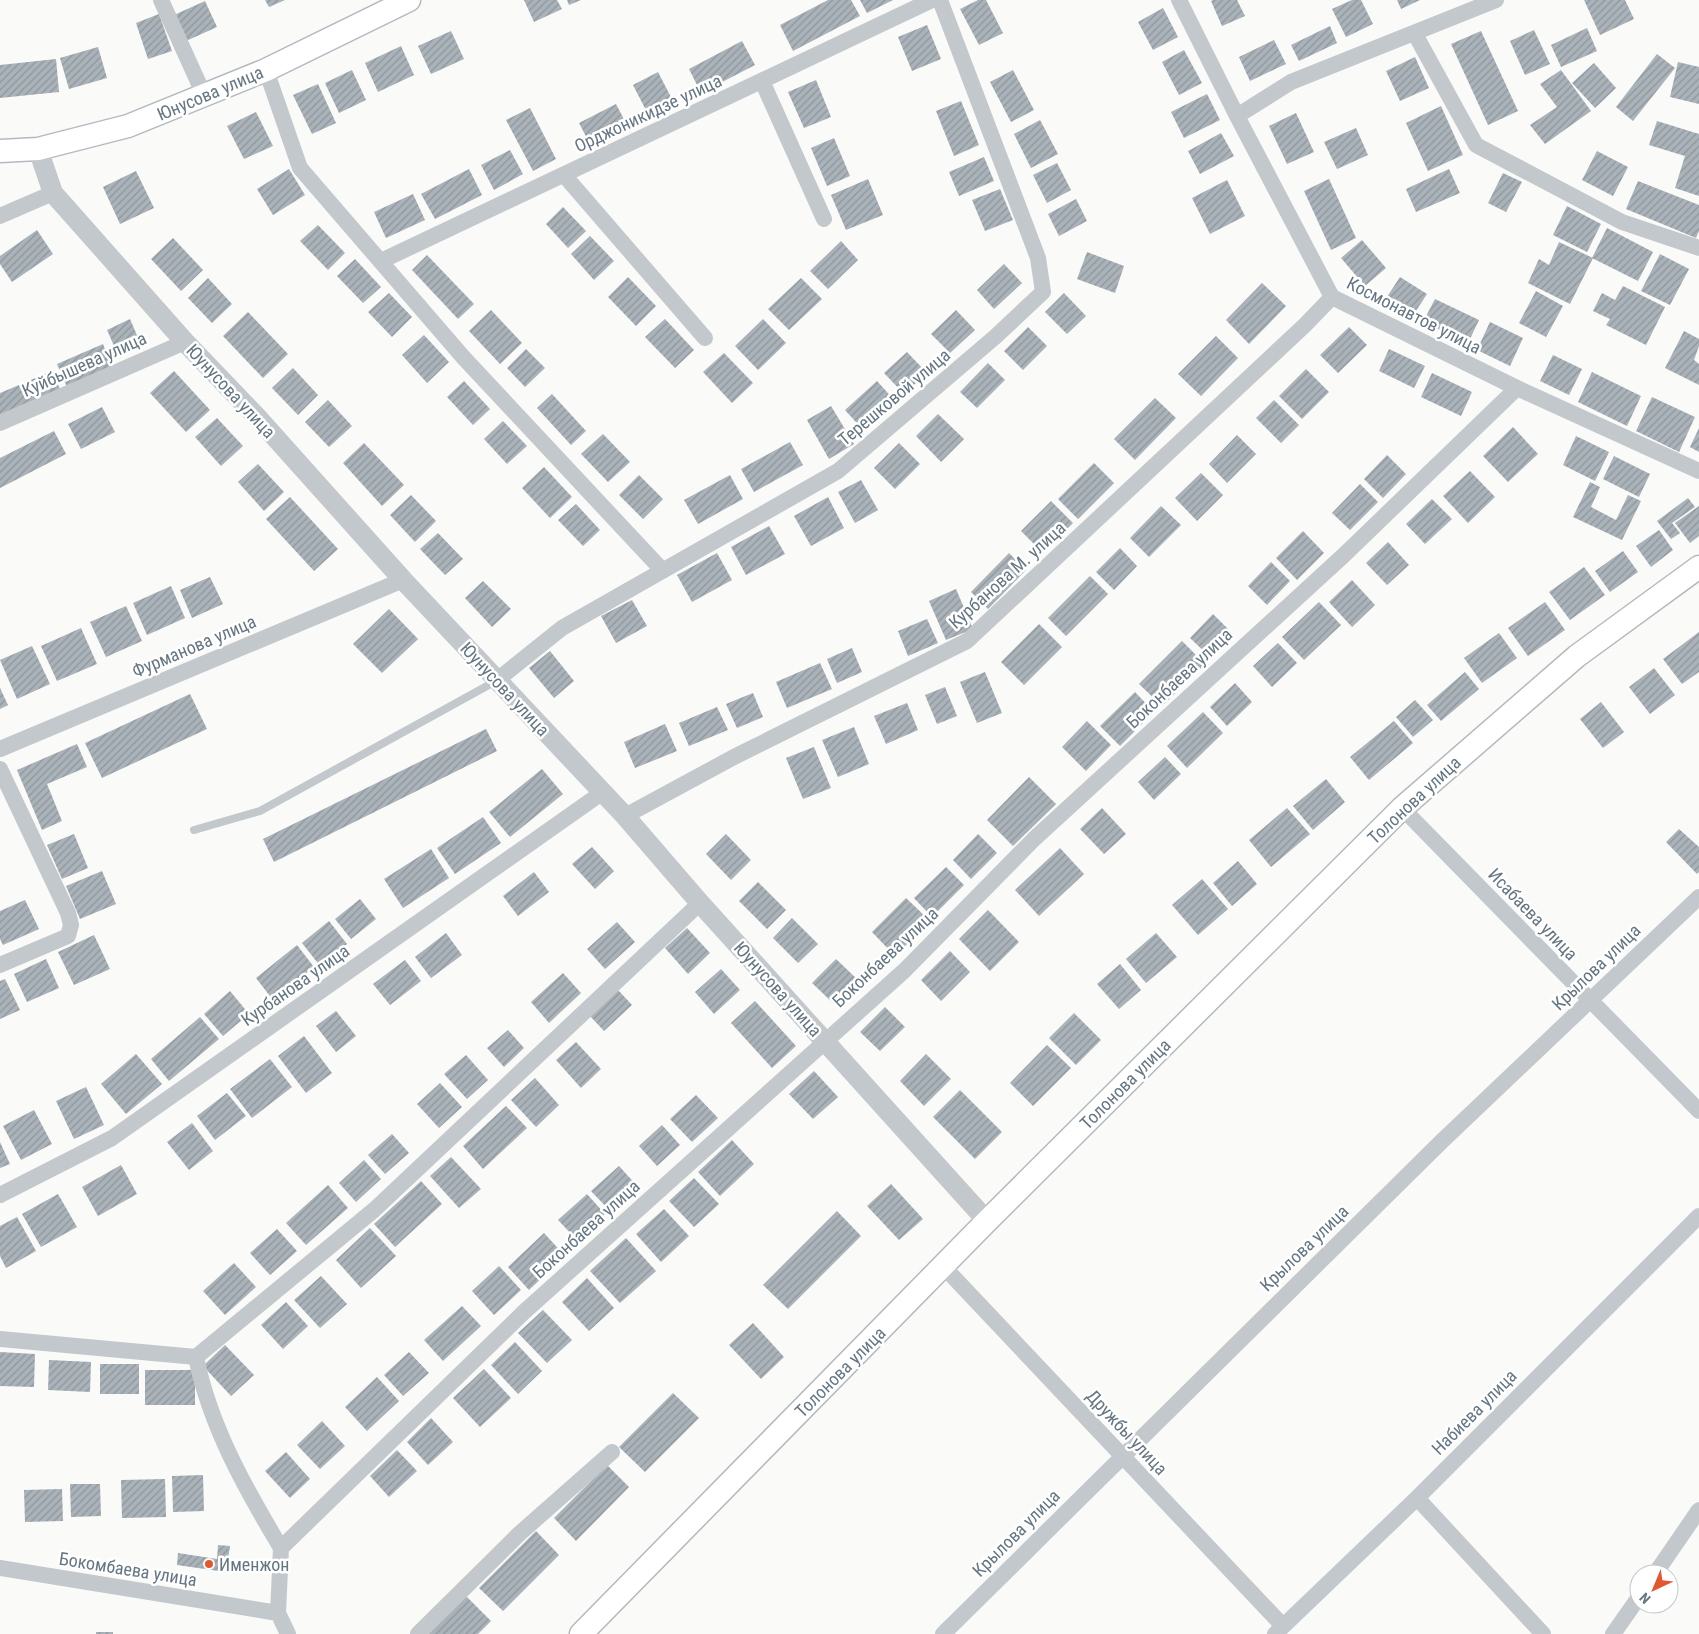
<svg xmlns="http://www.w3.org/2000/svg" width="1699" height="1634" font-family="'Roboto Condensed',sans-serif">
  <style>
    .building { fill: url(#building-hatch) }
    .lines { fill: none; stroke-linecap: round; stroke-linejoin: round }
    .secondary-casing { stroke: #b3babf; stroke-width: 25 }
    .service { stroke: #c3c8cc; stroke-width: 8 }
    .minor { stroke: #c3c8cc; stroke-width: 16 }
    .tertiary { stroke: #c3c8cc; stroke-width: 20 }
    .secondary { stroke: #fff; stroke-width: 22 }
    .poi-dot { fill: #e4572e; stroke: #fff; stroke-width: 2 }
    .labels { text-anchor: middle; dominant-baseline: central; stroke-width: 5; stroke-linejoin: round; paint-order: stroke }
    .street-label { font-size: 18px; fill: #657683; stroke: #fff }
    .poi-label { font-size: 18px; fill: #657683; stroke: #fff; text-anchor: start }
  </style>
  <defs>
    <pattern id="building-hatch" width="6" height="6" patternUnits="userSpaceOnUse" patternTransform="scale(1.25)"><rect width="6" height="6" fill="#aab3b9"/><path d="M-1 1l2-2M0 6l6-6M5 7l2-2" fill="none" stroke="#8e969c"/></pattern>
  </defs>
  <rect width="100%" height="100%" fill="#fafaf8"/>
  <!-- building -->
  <path class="building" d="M265 0H285L269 7Z
    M524 0H557L562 9 534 22Z
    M567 0H581L569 5Z
    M828 0H851L860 16 793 51 780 25Z
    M860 0H893L867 13Z
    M978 0H986L1003 33 979 45 960 9Z
    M1213 0H1237L1245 16 1222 26 1211 1Z
    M1352 0H1361L1373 24 1346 37 1332 9Z
    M1397 0H1420L1401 9Z
    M1584 0H1625L1634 19 1600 35Z
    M205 1 217 27 186 41 174 15Z
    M1163 8 1178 37 1153 50 1138 22Z
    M159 14 172 51 148 59 136 23Z
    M927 25 941 59 912 71 898 37Z
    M1330 26 1337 43 1299 61 1291 45Z
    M1587 28 1597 51 1561 67 1551 45Z
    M1534 30 1550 64 1525 75 1510 41Z
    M451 31 464 59 431 74 418 46Z
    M1481 31 1518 111 1488 125 1451 44Z
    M1274 40 1286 64 1250 81 1239 57Z
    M742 41 755 65 701 93 689 69Z
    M401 46 414 75 378 92 365 63Z
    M98 47 107 78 69 89 60 58Z
    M1184 50 1202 83 1179 95 1162 62Z
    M1657 54 1675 68 1633 121 1616 107Z
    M1415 57 1429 88 1400 101 1386 71Z
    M56 59 59 92 0 98V65Z
    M1678 62 1699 67V104L1670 97Z
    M1594 63 1616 88 1595 108 1572 83Z
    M352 70 366 100 339 113 325 83Z
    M1013 70 1034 110 1011 122 990 82Z
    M1561 70 1591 111 1545 144 1530 125 1557 107 1540 84Z
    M658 72 674 103 649 116 633 85Z
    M816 80 831 117 804 128 788 92Z
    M318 84 336 123 312 134 293 95Z
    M1207 94 1220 120 1184 138 1171 112Z
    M961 101 979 145 954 156 936 111Z
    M616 104 628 127 591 146 579 123Z
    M1441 106 1463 155 1428 171 1406 123Z
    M530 108 556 159 533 171 506 120Z
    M256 112 273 146 244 159 227 126Z
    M1296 113 1314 152 1287 164 1269 126Z
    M1040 120 1058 154 1031 168 1014 134Z
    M1657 121 1699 134V196L1675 188 1685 156 1649 145Z
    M1356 128 1368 155 1337 169 1324 142Z
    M1221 133 1234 156 1200 174 1188 151Z
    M834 138 850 176 827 186 811 148Z
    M510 150 523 174 494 190 481 165Z
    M1597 151 1628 167 1613 196 1582 180Z
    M984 157 994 181 959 196 949 172Z
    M1057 163 1071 190 1047 203 1033 175Z
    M289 169 305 195 273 215 257 189Z
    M469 169 482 195 435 219 421 194Z
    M1449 169 1460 193 1416 212 1406 189Z
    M136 171 154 208 120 224 103 187Z
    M1503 173 1522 182 1506 212 1488 203Z
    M868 179 883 215 846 230 831 195Z
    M1329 179 1356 238 1331 250 1304 191Z
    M1227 180 1245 216 1210 234 1192 198Z
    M1638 181 1699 205V231L1696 238 1626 209Z
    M1000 189 1013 220 985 231 972 200Z
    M413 194 425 220 386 238 374 212Z
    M1076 199 1087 221 1059 236 1048 214Z
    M1567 206 1601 224 1587 252 1553 235Z
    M563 207 586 231 568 248 546 224Z
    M318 225 345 253 328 270 300 241Z
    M1607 228 1653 252 1638 281 1592 258Z
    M37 230 53 254 12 282 0 264V256Z
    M590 236 614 261 594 280 571 254Z
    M173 238 203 270 181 291 151 259Z
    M1362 240 1386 268 1365 286 1341 258Z
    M841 241 858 260 828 289 810 271Z
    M1559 242 1593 258 1570 304 1528 283 1539 259 1549 265Z
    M1087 252 1124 266 1115 293 1077 279Z
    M1660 254 1689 269 1670 305 1641 291Z
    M427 255 474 304 458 319 412 270Z
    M355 259 381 287 363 303 337 276Z
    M1004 264 1022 283 994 309 977 290Z
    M628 277 656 306 636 326 608 297Z
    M1400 277 1427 294 1412 317 1385 300Z
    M208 278 232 304 212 323 188 298Z
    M801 278 822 299 789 330 768 309Z
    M1262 283 1286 306 1249 344 1226 320Z
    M1623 286 1665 307 1646 345 1606 325 1610 319 1593 311 1602 293 1615 300Z
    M1536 291 1563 306 1546 337 1519 323Z
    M389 293 412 317 392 337 368 312Z
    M1064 293 1086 316 1067 334 1045 312Z
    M1435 299 1479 320 1468 343 1423 322Z
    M491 310 522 343 500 364 469 331Z
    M956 310 975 330 950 353 931 334Z
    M248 312 288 354 263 378 223 336Z
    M130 319 142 347 119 357 107 330Z
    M665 319 694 350 675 368 645 337Z
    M763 319 786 343 758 370 735 346Z
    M1490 322 1523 338 1510 366 1477 350Z
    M1028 327 1047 346 1023 370 1004 351Z
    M1349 327 1367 345 1338 373 1320 355Z
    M1684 331 1699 339V346L1694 360 1699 364V385L1665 368Z
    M424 335 449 362 427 383 402 355Z
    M1216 336 1238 358 1201 396 1178 374Z
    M103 344 112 367 67 387 57 364Z
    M526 349 545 368 525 387 507 368Z
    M1389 349 1425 366 1414 388 1379 371Z
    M907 352 927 373 904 394 884 373Z
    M724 353 753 383 732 403 703 372Z
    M1553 355 1582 369 1569 395 1540 381Z
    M988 363 1005 380 977 408 960 392Z
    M293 368 318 395 298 415 272 388Z
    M1306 369 1329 392 1302 419 1279 396Z
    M52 371 61 391 0 418V393Z
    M174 371 210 410 186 432 150 393Z
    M1592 372 1641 396 1627 426 1578 402Z
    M1432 373 1472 392 1461 416 1421 397Z
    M464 381 490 409 473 425 447 397Z
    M877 381 896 402 864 431 845 410Z
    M552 394 586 431 571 445 537 408Z
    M1652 397 1695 417 1679 452 1636 431Z
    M1155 398 1176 418 1135 460 1114 439Z
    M328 400 352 426 329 447 305 422Z
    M1274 400 1299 425 1281 443 1256 418Z
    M831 406 854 444 829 459 807 420Z
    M102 407 115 432 81 449 68 424Z
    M938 414 964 439 941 462 916 436Z
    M217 418 243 446 221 466 195 437Z
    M503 421 527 446 507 464 484 439Z
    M1513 427 1538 454 1508 482 1483 456Z
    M1699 428V452L1690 447Z
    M54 431 66 454 0 488V458Z
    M603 434 630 462 608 482 581 454Z
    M1237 435 1256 454 1227 483 1209 464Z
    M1576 436 1609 452 1595 481 1563 465Z
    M790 442 803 465 754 492 741 469Z
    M364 443 404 485 382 506 343 463Z
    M899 443 920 464 895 489 874 468Z
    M1387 455 1406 474 1383 498 1364 479Z
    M1614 456 1650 474 1639 497 1603 479Z
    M1094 463 1114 483 1078 519 1058 499Z
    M258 464 284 492 264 511 238 482Z
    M544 467 572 497 550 518 522 488Z
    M1470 471 1495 497 1468 523 1443 496Z
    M1201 473 1223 495 1197 521 1175 498Z
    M639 475 663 499 643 519 619 495Z
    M730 475 743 499 698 524 684 500Z
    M861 480 878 510 855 523 838 492Z
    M1590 482 1600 487 1591 507 1616 520 1628 495 1641 501 1622 540 1573 517Z
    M1360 484 1378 502 1350 530 1332 513Z
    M411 495 436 521 415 542 390 515Z
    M290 497 338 549 314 571 266 519Z
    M828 497 844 528 811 546 794 516Z
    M1688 498 1695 507 1672 523 1680 533 1671 539 1657 521Z
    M1432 499 1452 519 1425 544 1406 524Z
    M1051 501 1073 523 1043 553 1021 531Z
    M576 504 600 530 583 546 558 520Z
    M1161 506 1181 525 1149 557 1130 538Z
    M1699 506V536L1690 543 1675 523Z
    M769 526 785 554 746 575 731 547Z
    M1659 530 1673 550 1651 567 1636 546Z
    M1303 531 1324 553 1297 580 1276 558Z
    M438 533 463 559 445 575 420 549Z
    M1388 542 1409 565 1387 585 1366 563Z
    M1120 548 1137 566 1114 590 1096 572Z
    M1623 551 1638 572 1610 592 1595 571Z
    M717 553 732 580 692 602 677 575Z
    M1009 553 1026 570 988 609 971 592Z
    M1271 562 1290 581 1267 605 1248 586Z
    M1584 567 1605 595 1570 620 1549 592Z
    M1090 576 1108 594 1066 636 1048 618Z
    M210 577 223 604 192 618 180 590Z
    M1352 580 1375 605 1352 627 1329 602Z
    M483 581 511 609 492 627 465 598Z
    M171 586 185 618 147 635 133 603Z
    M956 589 973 629 946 640 929 601Z
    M632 600 647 626 616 643 601 616Z
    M1319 602 1341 625 1304 660 1282 637Z
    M1545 602 1565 630 1528 656 1508 628Z
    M126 606 142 641 106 657 90 622Z
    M389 609 418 639 382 673 353 644Z
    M1213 614 1234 635 1211 658 1190 638Z
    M927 619 938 643 908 656 898 631Z
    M1039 624 1062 647 1024 685 1001 662Z
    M81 628 97 664 57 681 41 646Z
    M1699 632V672L1682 684 1663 659Z
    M1499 633 1517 658 1482 683 1464 658Z
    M1182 641 1205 664 1162 706 1139 684Z
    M1278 643 1297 663 1272 687 1253 666Z
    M32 646 50 684 17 699 0 660Z
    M852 648 862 672 837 683 827 659Z
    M550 651 574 681 554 698 529 668Z
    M820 663 832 689 787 708 776 682Z
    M1654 668 1675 695 1650 714 1629 687Z
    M985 672 1002 713 977 723 960 682Z
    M1465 672 1479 689 1441 721 1427 705Z
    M1235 683 1252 702 1227 726 1210 707Z
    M945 687 957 716 937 724 925 695Z
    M0 688 8 705 0 709Z
    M1135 692 1154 712 1120 746 1100 726Z
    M753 693 763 717 737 728 726 704Z
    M190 694 207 729 102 778 85 743Z
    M1415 700 1433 720 1413 737 1396 717Z
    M1601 702 1624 732 1603 748 1580 719Z
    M907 703 918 730 886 744 874 716Z
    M717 707 728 730 689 746 679 723Z
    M1203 712 1223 733 1187 768 1167 746Z
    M1087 721 1111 745 1086 771 1062 747Z
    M1394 721 1413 743 1369 780 1350 757Z
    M665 724 677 751 635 768 624 742Z
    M854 727 869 764 838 777 822 740Z
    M486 729 497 751 274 862 263 839Z
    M77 744 87 767 47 784 62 821 42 830 17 770Z
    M814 747 831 788 803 799 786 758Z
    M1165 757 1181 774 1154 800 1138 782Z
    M542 769 563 794 510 837 489 812Z
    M1029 777 1056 804 1013 846 987 820Z
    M1326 779 1345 802 1313 830 1293 806Z
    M1102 808 1126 834 1104 854 1080 829Z
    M1287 808 1310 834 1271 867 1249 840Z
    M483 817 501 843 455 874 437 848Z
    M1679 829 1699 847V872L1697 874 1666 842Z
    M74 834 88 868 62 879 47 845Z
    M726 834 751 860 731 880 706 854Z
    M978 834 997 853 971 879 953 860Z
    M592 847 614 871 595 889 572 864Z
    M1060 848 1084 874 1039 916 1015 890Z
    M431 849 449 878 403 908 384 879Z
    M1238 861 1257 884 1232 906 1213 883Z
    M946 867 964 885 932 917 914 898Z
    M102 871 116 904 80 919 66 886Z
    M534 872 549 892 518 916 503 896Z
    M1202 879 1228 909 1198 935 1172 905Z
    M758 882 786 910 767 929 739 901Z
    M906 898 930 921 895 956 872 932Z
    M360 899 376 919 351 939 335 919Z
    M25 900 39 929 3 945 0 939V911Z
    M988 910 1019 942 990 971 959 939Z
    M792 918 818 944 798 963 773 938Z
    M329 921 347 944 320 966 302 943Z
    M617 922 635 942 605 969 587 949Z
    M687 928 710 953 688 974 665 948Z
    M446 933 462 955 431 978 415 957Z
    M1156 933 1177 957 1146 983 1126 959Z
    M94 935 110 969 74 985 58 952Z
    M297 945 314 967 273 1000 256 978Z
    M950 951 970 972 941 1001 921 980Z
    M46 959 59 988 27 1002 14 974Z
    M836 959 858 980 834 1004 812 983Z
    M405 960 421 981 390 1005 373 984Z
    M1120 964 1141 990 1119 1009 1097 984Z
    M721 969 740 990 714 1014 695 992Z
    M563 973 581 993 549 1023 531 1002Z
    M5 979 20 1010 0 1019V981Z
    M618 990 632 1005 604 1031 590 1016Z
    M230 991 249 1014 223 1036 204 1014Z
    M755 1001 796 1046 772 1068 731 1023Z
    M885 1007 905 1027 880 1051 860 1032Z
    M336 1011 356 1036 336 1052 316 1026Z
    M1074 1013 1101 1040 1076 1065 1049 1038Z
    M200 1017 219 1039 169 1081 151 1059Z
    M508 1030 524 1048 504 1067 487 1048Z
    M304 1036 332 1073 306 1093 278 1056Z
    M576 1042 601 1069 581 1088 556 1060Z
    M1047 1045 1071 1068 1033 1106 1010 1083Z
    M136 1054 162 1084 126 1114 101 1084Z
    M926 1054 951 1079 924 1106 900 1081Z
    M466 1055 488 1080 467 1099 444 1074Z
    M270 1059 292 1087 252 1118 230 1089Z
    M814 1071 838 1097 813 1119 789 1094Z
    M535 1078 559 1105 536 1127 511 1100Z
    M440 1083 462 1107 439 1128 417 1104Z
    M86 1087 104 1125 74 1139 56 1101Z
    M960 1090 1002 1132 975 1159 933 1117Z
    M227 1093 246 1116 215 1140 197 1116Z
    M696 1095 718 1118 692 1142 670 1119Z
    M506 1106 527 1128 483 1169 463 1146Z
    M34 1110 52 1144 21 1160 3 1126Z
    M192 1123 213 1151 189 1170 167 1142Z
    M662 1125 680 1145 657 1166 639 1146Z
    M392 1134 409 1153 385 1174 368 1155Z
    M732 1140 754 1164 720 1196 698 1172Z
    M0 1142 10 1164 0 1168Z
    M451 1157 481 1189 459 1208 430 1176Z
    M364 1160 381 1179 356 1202 339 1183Z
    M121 1165 137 1194 98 1216 82 1187Z
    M619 1166 639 1188 612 1213 591 1191Z
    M694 1178 719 1204 694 1227 669 1201Z
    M421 1181 442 1204 395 1247 374 1224Z
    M891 1184 923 1219 899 1240 867 1206Z
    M328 1185 348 1208 306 1245 286 1223Z
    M58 1194 77 1227 41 1247 22 1214Z
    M587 1194 605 1214 577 1240 558 1220Z
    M664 1209 689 1236 661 1262 636 1234Z
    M837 1211 861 1236 788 1309 763 1285Z
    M17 1217 36 1251 6 1268 0 1256V1226Z
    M370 1228 396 1256 361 1288 336 1260Z
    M277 1229 297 1251 270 1275 250 1253Z
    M544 1233 565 1256 529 1290 508 1267Z
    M626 1238 656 1271 620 1303 590 1271Z
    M234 1263 256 1287 225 1315 203 1291Z
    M499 1266 521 1290 494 1315 472 1291Z
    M321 1276 347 1304 320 1328 294 1300Z
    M587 1278 614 1308 589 1331 562 1302Z
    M286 1302 308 1326 283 1349 261 1325Z
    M462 1306 481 1326 443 1361 424 1340Z
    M543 1310 572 1340 547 1363 518 1333Z
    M753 1323 784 1357 761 1379 729 1345Z
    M515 1342 542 1371 518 1394 491 1365Z
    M225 1345 254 1375 231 1396 203 1366Z
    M0 1352 35 1354 34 1387 0 1386Z
    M409 1352 429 1373 403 1396 384 1375Z
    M49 1360 91 1362 90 1392 48 1390Z
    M100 1364H139V1394H100Z
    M484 1369 511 1398 480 1427 453 1398Z
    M145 1370H195V1405H145Z
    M377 1377 399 1401 367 1431 345 1407Z
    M673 1393 699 1418 645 1472 619 1447Z
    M431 1418 453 1442 428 1465 407 1442Z
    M322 1421 345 1446 320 1469 297 1445Z
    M397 1450 417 1471 389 1497 370 1476Z
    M286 1452 310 1479 290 1498 265 1471Z
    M607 1465 629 1487 576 1541 554 1518Z
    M203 1475 204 1511 173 1512 172 1476Z
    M165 1479 166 1517 122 1518 121 1480Z
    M70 1484H100L101 1516 71 1517Z
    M62 1489 63 1521 25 1522 24 1490Z
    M536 1531 559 1555 503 1611 479 1588Z
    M218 1545 230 1546 226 1572 177 1565 178 1553 217 1559Z
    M466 1596 491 1621 478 1634H428Z
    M96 1632H113V1634H96Z"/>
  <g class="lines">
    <!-- secondary casing -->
    <g class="secondary-casing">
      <path id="secondary" d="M0 151 38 149 128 126 266 70 409 0
        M581 1634 987 1221 1402 808 1577 656 1699 567"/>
    </g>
    <!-- service -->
    <path class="service" d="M194 830 260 811 496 681"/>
    <!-- minor -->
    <path class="minor" d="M161 0 204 95
      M1179 0 1237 116 1332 297 1517 388 1699 471
      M1415 34 1476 145 1622 222 1699 248
      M266 70 300 168 463 357 663 571
      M762 81 824 219
      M1237 116 1291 82 1496 0
      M564 175 705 338
      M0 216 53 193
      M381 261 932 0
      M0 423 185 342
      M496 681 562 628 838 471 995 337 1043 292 1038 258 940 0
      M0 749 403 580
      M0 769 68 913 71 925 68 936 0 965
      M1402 808 1699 1111
      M625 816 734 757 967 641 1305 325 1332 297
      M0 1195 112 1138 603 792
      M943 1266 1283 1626
      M0 1339 196 1357 374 1210 700 903
      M196 1357C210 1426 245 1488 281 1548
      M1417 1498 1543 1634
      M0 1568 278 1613
      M1655 1574 1699 1510
      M288 1634 278 1613 281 1548 524 1312 905 970 1034 839 1344 555 1517 388
      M418 1634 519 1534 612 1452
      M943 1634 1441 1142 1699 897
      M1275 1634 1417 1498 1699 1216
      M1613 1634 1639 1597"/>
    <!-- tertiary -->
    <path class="tertiary" d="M38 149 53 193 185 342 257 417 403 580 625 816 700 903 987 1221"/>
    <!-- secondary -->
    <use href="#secondary" class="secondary"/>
  </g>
  <!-- markers -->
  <circle class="poi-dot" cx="209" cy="1564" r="5"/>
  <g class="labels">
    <!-- street labels -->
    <g class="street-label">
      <text transform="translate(210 93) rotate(-23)">Юнусова улица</text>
      <text transform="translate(648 113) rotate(-25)">Орджоникидзе улица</text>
      <text transform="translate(1414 315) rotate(27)">Космонавтов улица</text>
      <text transform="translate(84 364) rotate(-24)">Куйбышева улица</text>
      <text transform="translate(231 391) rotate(47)">Юунусова улица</text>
      <text transform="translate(894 397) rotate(-40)">Терешковой улица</text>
      <text transform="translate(1007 575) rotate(-42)">Курбанова М. улица</text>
      <text transform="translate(194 646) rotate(-23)">Фурманова улица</text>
      <text transform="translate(1179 678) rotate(-43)">Боконбаева улица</text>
      <text transform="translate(505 689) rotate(47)">Юунусова улица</text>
      <text transform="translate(1414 800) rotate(-43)">Толонова улица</text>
      <text transform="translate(1533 914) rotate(46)">Исабаева улица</text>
      <text transform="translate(885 957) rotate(-43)">Боконбаева улица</text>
      <text transform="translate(1596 967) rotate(-44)">Крылова улица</text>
      <text transform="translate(295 985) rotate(-35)">Курбанова улица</text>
      <text transform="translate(778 989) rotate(48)">Юунусова улица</text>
      <text transform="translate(1125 1084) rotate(-45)">Толонова улица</text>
      <text transform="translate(586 1229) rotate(-42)">Боконбаева улица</text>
      <text transform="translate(1304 1248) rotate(-44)">Крылова улица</text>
      <text transform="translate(840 1372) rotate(-45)">Толонова улица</text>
      <text transform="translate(1474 1412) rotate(-45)">Набиева улица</text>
      <text transform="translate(1127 1432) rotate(47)">Дружбы улица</text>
      <text transform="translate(1016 1533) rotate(-45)">Крылова улица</text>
      <text transform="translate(128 1569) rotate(9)">Бокомбаева улица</text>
    </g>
    <!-- poi labels -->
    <g class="poi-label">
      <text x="219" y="1564">Именжон</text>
    </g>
  </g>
  <!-- north arrow -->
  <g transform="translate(1654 1589) rotate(224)"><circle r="24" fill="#ffffff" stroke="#c1c8cd"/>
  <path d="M0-4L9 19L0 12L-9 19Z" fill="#e4572e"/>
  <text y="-8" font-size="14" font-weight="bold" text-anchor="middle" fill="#657683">N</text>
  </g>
</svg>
